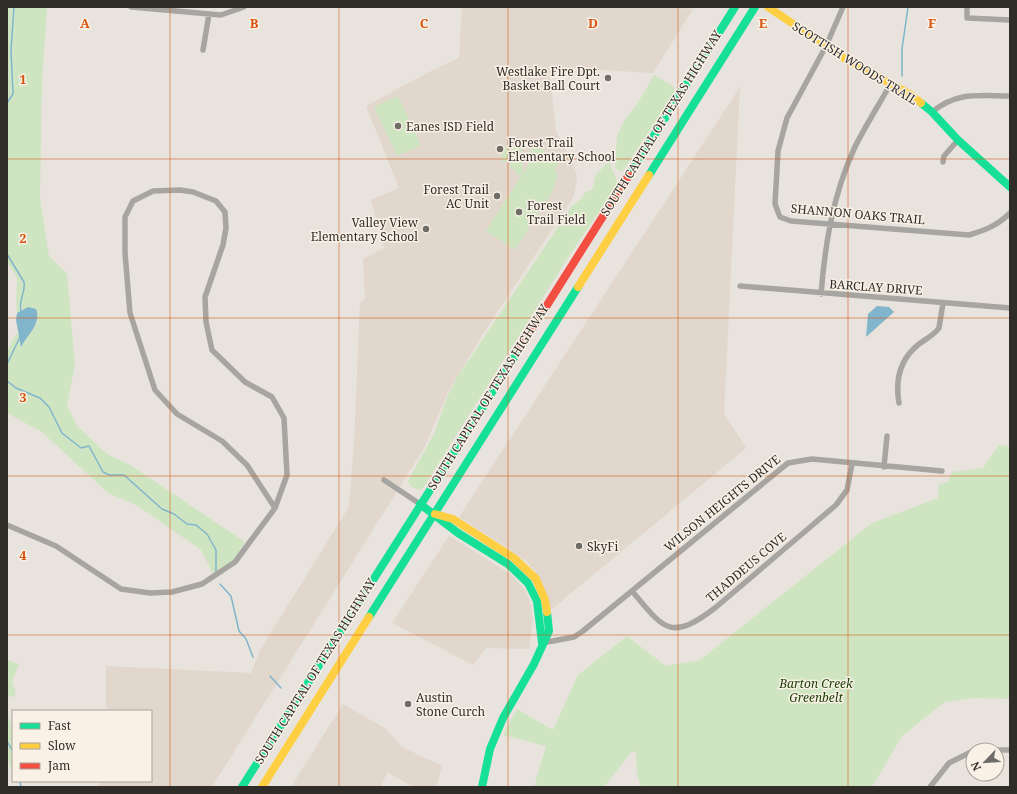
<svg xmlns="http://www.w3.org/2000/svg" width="1017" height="794" font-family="'Noto Serif',serif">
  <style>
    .built { fill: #e1d7cc }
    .green { fill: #cfe5c1 }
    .water { fill: #80b5cc }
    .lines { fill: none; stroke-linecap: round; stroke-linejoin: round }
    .stream { stroke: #80b5cc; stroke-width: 1.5 }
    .street { stroke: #a7a5a2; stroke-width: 5.5 }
    .fast { stroke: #16e098; stroke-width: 8 }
    .slow { stroke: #ffcf43; stroke-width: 8 }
    .jam { stroke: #f24e42; stroke-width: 8 }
    .grid { fill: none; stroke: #d6550f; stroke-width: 1; stroke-opacity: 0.55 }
    .poi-dot { fill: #706d68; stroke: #f9f0e6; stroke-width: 1.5 }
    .labels { text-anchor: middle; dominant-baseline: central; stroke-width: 3; stroke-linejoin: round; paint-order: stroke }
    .street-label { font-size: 12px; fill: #302d29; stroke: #f9f0e6 }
    .poi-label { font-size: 12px; fill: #302d29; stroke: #f9f0e6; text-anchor: start }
    .park-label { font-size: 12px; font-style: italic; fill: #163e00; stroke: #f9f0e6 }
    .grid-label { font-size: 13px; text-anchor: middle; font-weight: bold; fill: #d6550f; stroke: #f9f0e6; stroke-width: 3; stroke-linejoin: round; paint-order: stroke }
  </style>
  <rect width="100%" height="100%" fill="#e8e3dd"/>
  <!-- built -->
  <path class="built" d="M462 7H662L693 9 653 73 549 67 556 131 574 166 577 178 574 196 486 329 448 392 424 448 212 787H102L98 785 100 781H151V711H112L106 707V666L251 673 260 650 349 507 354 444 360 302 365 299 363 259 384 248 371 200 399 188 366 106 429 72 459 58Z
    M740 87 724 413 746 448 551 610 542 584 535 571 525 560 459 517Z
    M449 536 512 575 525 590 529 598 533 618 529 649 486 648 473 665 392 623Z
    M343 704 386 729 402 747 442 766 436 787H413L387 772 381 787H291Z"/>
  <!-- green -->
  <path class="green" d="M7 7H47L42 80 40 199 49 256 67 274 75 365 67 405 77 426 107 454 130 465 245 542 233 560 213 574 201 550 138 506 108 493 42 432 7 413V351L16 334 20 335 21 346 38 321 24 308 17 313 16 304 17 277 7 262Z
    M654 75 673 86 675 92 622 172 615 168 617 136 625 119 636 106Z
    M398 96 421 145 397 156 374 107Z
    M534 145 555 157 558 165 555 169 558 175 552 192 515 250 486 231 529 164 526 158Z
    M500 147H509L510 150 508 152H511V148L521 147 523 173 519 176 516 174V170L511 169 508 154 509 162H502V155L498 154 496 148Z
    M609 161 618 184 571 253 423 488 418 490 410 486 408 481 434 434 447 397 456 379 572 206 583 197 584 193 592 190 596 175Z
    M999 445 1010 446V699L974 698 945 702 902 736 872 787H641L637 774 636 753 632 751 604 787H534L546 746 503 735 517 709 553 730 578 675 627 636 666 666 700 660 872 523 938 498 939 484 948 482 952 472 983 468Z
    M7 660 19 664 12 682 16 694 13 697 7 696Z
    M7 713 13 731V776L7 755Z"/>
  <!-- water -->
  <path class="water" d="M877 306 889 307 894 312 866 337 868 314Z
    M28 307 36 309C42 323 27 335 21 347L16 320 17 313Z"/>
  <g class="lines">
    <!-- stream -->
    <path class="stream" d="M902 76V49L908 7
      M7 103 13 94 11 50 14 7
      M7 254 24 282C26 292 18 301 21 311
      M7 364 21 335
      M7 381 16 388 40 398 49 407 62 433 81 448 89 446 103 472 109 475H124L162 509 174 514 187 524 196 525 207 534 216 550V572
      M220 584 231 596 239 631 246 639 253 657
      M270 676 281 688
      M7 741 13 752
      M20 781 21 787"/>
    <!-- street -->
    <path class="street" d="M131 7 221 15 244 7
      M843 7 826 46 787 118 778 151 775 204 780 217 791 221 969 235C986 230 998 225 1010 213
      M967 7V18L1010 20
      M203 50 209 14
      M932 112C958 91 979 96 1010 96
      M943 162 944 156 958 140
      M180 190 193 192 216 201 225 212 226 228 223 245 205 297 206 322 212 350 245 382 272 397 284 418 287 475 275 508 247 465 222 441 177 414 155 390 130 313 125 253V217L133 201 153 191Z
      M740 286 1010 308
      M821 294C825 244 833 195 854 149 865 126 879 105 891 83
      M899 403C895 380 900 359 919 344 926 339 934 335 939 328L943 303
      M884 467 887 436
      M384 480 420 504
      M7 525 56 546 121 589 150 593 172 592 202 584 235 562 275 508
      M632 591C664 629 670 642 715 608L836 505 847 490 852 464
      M542 643 574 637 583 631 788 463 812 459 942 471
      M976 750H1010
      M930 787 949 763 973 751"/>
    <!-- fast -->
    <path class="fast" d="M921 103 932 112 958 140 1010 187
      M629 175 735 7
      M649 175 755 7
      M420 504 458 533 508 564 528 583 537 601 542 643
      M369 617 578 287
      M242 787 520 348
      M482 787 490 749 503 718 534 664 549 631 547 612"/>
    <!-- slow -->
    <path class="slow" d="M768 7 844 58 911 95 921 103
      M578 287 649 175
      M435 514 453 519 514 558 536 579 545 600 547 612
      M262 787 369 617"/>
    <!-- jam -->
    <path class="jam" d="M520 348 629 175"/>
  </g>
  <!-- grid -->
  <path class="grid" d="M170 7V787M339 7V787M508 7V787M678 7V787M848 7V787M7 159H1010M7 318H1010M7 476H1010M7 635H1010"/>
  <!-- markers -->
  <g class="poi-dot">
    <circle cx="608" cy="78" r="4"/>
    <circle cx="398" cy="126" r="4"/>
    <circle cx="500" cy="149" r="4"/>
    <circle cx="497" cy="196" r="4"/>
    <circle cx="519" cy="212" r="4"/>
    <circle cx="426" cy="229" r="4"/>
    <circle cx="579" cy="546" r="4"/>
    <circle cx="408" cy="704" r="4"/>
  </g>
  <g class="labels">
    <!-- street labels -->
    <g class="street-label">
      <text transform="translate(855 63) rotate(32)">SCOTTISH WOODS TRAIL</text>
      <text transform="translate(661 123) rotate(-58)">SOUTH CAPITAL OF TEXAS HIGHWAY</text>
      <text transform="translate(858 214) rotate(5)">SHANNON OAKS TRAIL</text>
      <text transform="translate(876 287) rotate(4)">BARCLAY DRIVE</text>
      <text transform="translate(488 397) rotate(-58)">SOUTH CAPITAL OF TEXAS HIGHWAY</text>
      <text transform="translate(722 503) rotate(-39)">WILSON HEIGHTS DRIVE</text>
      <text transform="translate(746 567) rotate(-40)">THADDEUS COVE</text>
      <text transform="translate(315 671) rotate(-58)">SOUTH CAPITAL OF TEXAS HIGHWAY</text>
    </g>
    <!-- poi labels -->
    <g class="poi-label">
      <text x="600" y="71" text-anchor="end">Westlake Fire Dpt.<tspan x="600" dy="14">Basket Ball Court</tspan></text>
      <text x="406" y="126">Eanes ISD Field</text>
      <text x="508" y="142">Forest Trail<tspan x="508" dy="14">Elementary School</tspan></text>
      <text x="489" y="189" text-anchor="end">Forest Trail<tspan x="489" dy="14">AC Unit</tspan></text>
      <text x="527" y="205">Forest<tspan x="527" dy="14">Trail Field</tspan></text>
      <text x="418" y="222" text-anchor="end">Valley View<tspan x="418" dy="14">Elementary School</tspan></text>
      <text x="587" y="546">SkyFi</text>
      <text x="416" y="697">Austin<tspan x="416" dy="14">Stone Curch</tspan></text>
    </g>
    <!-- park labels -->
    <g class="park-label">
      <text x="816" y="683">Barton Creek<tspan x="816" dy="14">Greenbelt</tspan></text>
    </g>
  </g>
  <g class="grid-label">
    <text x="85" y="28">A</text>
    <text x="254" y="28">B</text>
    <text x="424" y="28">C</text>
    <text x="593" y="28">D</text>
    <text x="763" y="28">E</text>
    <text x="932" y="28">F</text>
    <text x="23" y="84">1</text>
    <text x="23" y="243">2</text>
    <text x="23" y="402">3</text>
    <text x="23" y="560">4</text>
  </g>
  <!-- border -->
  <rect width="1017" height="794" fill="none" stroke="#302d29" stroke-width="16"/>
  <!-- legend -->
  <rect x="12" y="710" width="140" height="72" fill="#f9f0e6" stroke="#a9a29a"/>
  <rect x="20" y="723" width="20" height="6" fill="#16e098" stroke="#a9a29a"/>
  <text x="48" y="730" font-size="12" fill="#302d29">Fast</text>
  <rect x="20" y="743" width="20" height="6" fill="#ffcf43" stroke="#a9a29a"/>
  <text x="48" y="750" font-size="12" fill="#302d29">Slow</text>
  <rect x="20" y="763" width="20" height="6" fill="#f24e42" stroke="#a9a29a"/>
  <text x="48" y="770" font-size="12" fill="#302d29">Jam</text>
  <!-- north arrow -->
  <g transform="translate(985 762) rotate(245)"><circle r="19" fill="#f9f0e6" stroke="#a9a29a"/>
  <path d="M0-3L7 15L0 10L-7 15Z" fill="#706d68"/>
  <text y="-6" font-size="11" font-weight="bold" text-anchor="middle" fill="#302d29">N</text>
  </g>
</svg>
